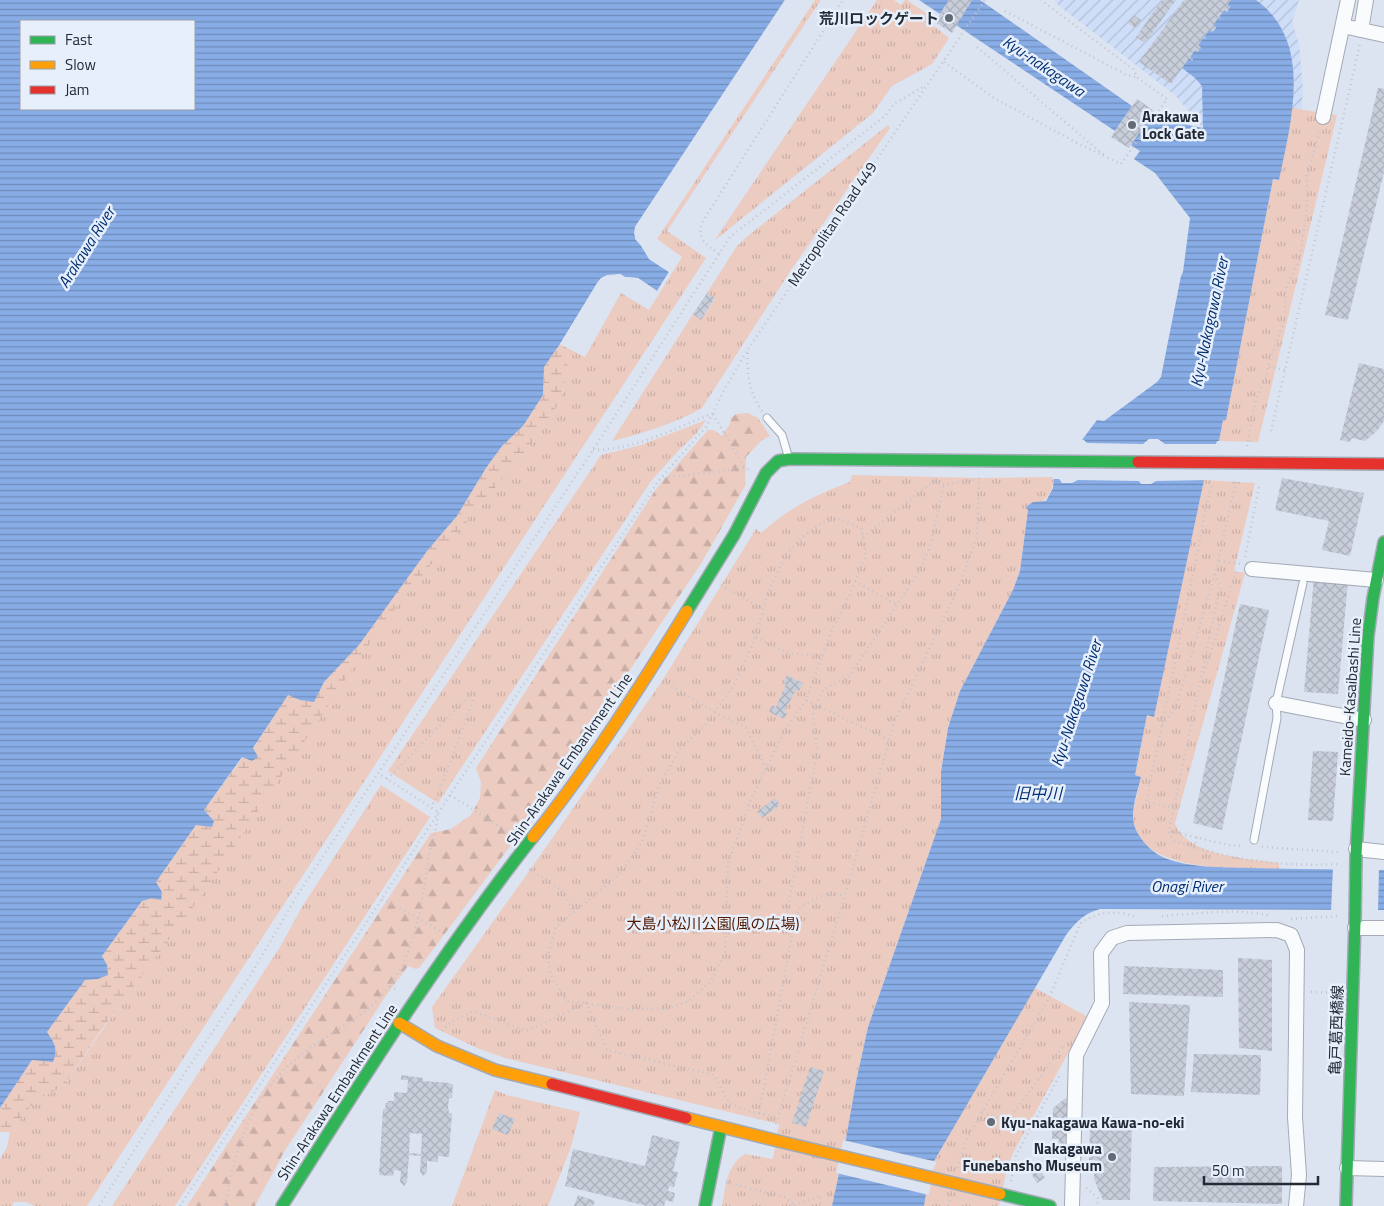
<svg xmlns="http://www.w3.org/2000/svg" width="1384" height="1206" font-family="'Titillium Web','Noto Sans JP',sans-serif">
  <style>
    .industrial { fill: url(#industrial-furrows) }
    .grass { fill: url(#grass-tufts) }
    .forest { fill: url(#forest-firs) }
    .wetland { fill: url(#wetland-marsh) }
    .water { fill: url(#water-rules); fill-rule: evenodd }
    .pier { fill: #dce4f1 }
    .building { fill: url(#building-cross-hatch); fill-rule: evenodd }
    .lines { fill: none; stroke-linecap: round; stroke-linejoin: round }
    .lane-casing { stroke: #a3aab6; stroke-width: 9 }
    .street-casing { stroke: #a3aab6; stroke-width: 16 }
    .fast-casing { stroke: #a3aab6; stroke-width: 14 }
    .slow-casing { stroke: #a3aab6; stroke-width: 14 }
    .jam-casing { stroke: #a3aab6; stroke-width: 14 }
    .path { stroke: #c2c5cc; stroke-width: 2.5; stroke-dasharray: 1 4; stroke-linecap: butt }
    .lane { stroke: #fafbfd; stroke-width: 7 }
    .street { stroke: #fafbfd; stroke-width: 14 }
    .fast { stroke: #30b455; stroke-width: 11 }
    .slow { stroke: #ff9f0a; stroke-width: 11 }
    .jam { stroke: #e5322d; stroke-width: 11 }
    .fast-bridge-casing { stroke: #a3aab6; stroke-width: 14; stroke-linecap: butt }
    .slow-bridge-casing { stroke: #a3aab6; stroke-width: 14; stroke-linecap: butt }
    .fast-bridge { stroke: #30b455; stroke-width: 11 }
    .slow-bridge { stroke: #ff9f0a; stroke-width: 11 }
    .poi-dot { fill: #646b77; stroke: #e7effb; stroke-width: 2 }
    .labels { text-anchor: middle; dominant-baseline: central; stroke-width: 5; stroke-linejoin: round; paint-order: stroke }
    .poi-label { font-size: 15px; font-weight: bold; fill: #232a36; stroke: #e7effb; text-anchor: end }
    .street-label { font-size: 15px; fill: #232a36; stroke: #e7effb }
    .park-label { font-size: 15px; fill: #521900; stroke: #e7effb }
    .water-label { font-size: 16px; font-style: italic; fill: #033073; stroke: #e7effb }
  </style>
  <defs>
    <pattern id="industrial-furrows" width="10" height="10" patternUnits="userSpaceOnUse" patternTransform="scale(1.25)"><rect width="10" height="10" fill="#cedef8"/><path d="M-1 1l2-2M0 10L10 0M9 11l2-2" fill="none" stroke="#b1bfd5"/></pattern>
    <pattern id="grass-tufts" width="24" height="20" patternUnits="userSpaceOnUse" patternTransform="scale(1.25)"><rect width="24" height="20" fill="#eccbc1"/><path d="M3 7l-1-3M5 7V3M7 7l1-3M15 17l-1-3M17 17v-4M19 17l1-3" fill="none" stroke="#caaea6"/></pattern>
    <pattern id="forest-firs" width="22" height="20" patternUnits="userSpaceOnUse" patternTransform="scale(1.25)"><rect width="22" height="20" fill="#eccbc1"/><path d="M5 1l3.5 6h-7zM16 11l3.5 6h-7z" fill="#caaea6"/></pattern>
    <pattern id="wetland-marsh" width="20" height="14" patternUnits="userSpaceOnUse" patternTransform="scale(1.25)"><rect width="20" height="14" fill="#eccbc1"/><path d="M1 5h8M5 5V1M11 12h8M15 12V8" fill="none" stroke="#caaea6"/></pattern>
    <pattern id="water-rules" width="6" height="5" patternUnits="userSpaceOnUse" patternTransform="scale(1.25)"><rect width="6" height="5" fill="#88ace5"/><path d="M0 2.5h6" fill="none" stroke="#6f8cba"/></pattern>
    <pattern id="building-cross-hatch" width="8" height="8" patternUnits="userSpaceOnUse" patternTransform="scale(1.25)"><rect width="8" height="8" fill="#c7cdd9"/><path d="M0 0l8 8M0 8l8-8" fill="none" stroke="#abb0bb"/></pattern>
  </defs>
  <rect width="100%" height="100%" fill="#dce4f1"/>
  <!-- industrial -->
  <path class="industrial" d="M1054 0H1299L1292 22 1299 44 1303 89 1299 142 1203 128 1175 95 1058 5Z"/>
  <!-- grass -->
  <path class="grass" d="M815 0H821L667 231 706 258 87 1206H35L26 1202H14L12 1206H0V1159L7 1147 10 1132 36 1100 64 1086 386 618 529 447 558 405 568 374 567 348 585 357 621 293 649 310 682 257 657 239Z
    M877 0H894L901 5 905 0H907L933 18 930 23 949 38 932 64 892 86 873 113 714 241Z
    M1292 108 1337 115 1258 442 1219 441 1223 419H1226L1273 179 1279 180Z
    M888 125 890 128 791 270 702 408C674 424 643 433 612 441L693 314 701 320 715 299 707 293 737 246 749 235Z
    M706 420 697 433 680 449 651 481 438 803 388 771 601 455 641 445Z
    M852 475 980 478 1054 477C1052 497 1045 501 1028 510L1020 571 1013 590 960 691 948 728 941 772V819L868 1027 856 1082 844 1150 832 1206H722C726 1185 726 1166 745 1154L773 1159 779 1124 505 1058 477 1048 435 1028 432 1007 530 870 662 681 756 529 761 533C787 509 817 494 850 482Z
    M1204 480 1255 483 1234 571 1245 573 1175 823C1186 856 1250 859 1279 863V869C1241 868 1143 874 1134 823 1132 808 1138 792 1141 777L1135 775 1147 715 1154 716Z
    M381 785 430 817 175 1206H112L280 947 302 907Z
    M1035 988 1088 1017 1013 1153 1006 1173 999 1206H924L930 1168Z
    M495 1090 507 1095 580 1112 571 1147 548 1206H452Z"/>
  <!-- forest -->
  <path class="forest" d="M748 413 758 418 770 436 762 440 746 457 745 486 702 562 534 814 420 967 416 969 408 966 385 997 284 1152 255 1206H187L431 833 451 829 471 815 480 798 481 782 476 768 656 489 708 430H714L722 436 730 424 731 418 736 414Z"/>
  <!-- wetland -->
  <path class="wetland" d="M560 344 567 348 568 374 558 405 529 447 386 619 205 891 102 1029 64 1086 36 1100 10 1132H0V1108L32 1060 54 1043 47 1032 85 980 98 979 107 965 102 956 142 901 153 898 162 892 156 882 196 825 214 821 204 810 243 757 253 749 288 694 300 700 314 701 324 682 359 645 427 551 457 516 486 468 502 446 523 426 543 395 544 367Z"/>
  <!-- water -->
  <path class="water" d="M0 0H785L635 227 634 234 649 259 669 272 657 291 638 278 625 277 620 274 601 278 597 283 560 344 544 367 543 395 523 426 502 446 486 468 457 516 427 551 359 645 324 682 314 702 300 700 288 695 253 748 258 757 252 761 242 757 204 810 214 821 212 827 196 825 156 882 162 892 161 900 153 898 142 901 102 956 107 965 108 975 98 979 85 980 47 1032C55 1044 58 1048 53 1062L32 1060 0 1108ZM21 21H194V109H21Z
    M919 0H949L940 14Z
    M972 0H980L1132 106 1115 131 956 25Z
    M1231 0H1256C1314 42 1291 121 1279 180L1273 179 1226 420H1223L1219 441H1217L1204 480 1154 717 1147 715 1135 775 1141 777C1137 794 1128 816 1137 832 1143 843 1153 853 1165 858 1190 868 1221 867 1247 868 1293 869 1338 869 1384 870V910L1100 909C1083 914 1076 922 1066 935L930 1168 924 1206H832L844 1150 856 1082 868 1027 941 819V772L948 728 960 691 1013 590 1020 571 1028 510 1026 507 1033 502 1046 501 1053 488 1054 477 1097 420 1104 421 1157 382 1161 377 1181 276 1183 272 1190 218 1155 173 1134 159 1140 151 1131 145 1151 114 1162 122 1169 113 1188 125 1203 128 1202 86 1195 78 1182 68 1189 58 1193 60 1190 57 1195 50 1198 52 1201 48 1198 45 1203 38 1207 39 1204 37 1209 30 1212 32 1216 28 1213 25 1218 18 1222 19 1219 17 1224 10 1227 12 1230 7 1227 5Z"/>
  <!-- pier -->
  <path class="pier" d="M785 0H788L762 42 637 228 638 238 647 249 651 257 672 271 659 292 656 293 637 281 624 279 619 276 608 277 602 280 562 346 560 344 601 278 607 275 620 274 625 277 638 278 657 291 669 272 649 259 645 250 635 239V227Z
    M1079 439 1084 440 1087 443 1143 444 1149 439H1158L1165 444H1219L1207 480 1156 481 1151 484H1141L1139 481 1078 480 1072 483H1062L1059 479H1052L1059 466Z
    M1333 867H1379L1378 912H1331Z
    M843 1140 937 1162 933 1169 929 1195 836 1173Z"/>
  <!-- building -->
  <path class="building" d="M949 0H972L952 33 935 22Z
    M1162 0H1176L1145 43 1136 37Z
    M1184 0H1231L1227 5 1230 7 1227 12 1224 10 1213 25 1216 27 1212 32 1209 30 1198 45 1201 48 1198 52 1195 50 1190 57 1193 59 1192 61 1189 58 1171 84 1139 62Z
    M1134 15 1141 20 1135 28 1128 23Z
    M1378 88 1384 89V172L1348 320 1325 315Z
    M1137 99 1154 111 1129 148 1111 137Z
    M707 293 715 298 701 320 693 314Z
    M1359 363 1384 369V421L1377 431 1365 441 1352 438 1349 442 1340 440Z
    M1282 478 1364 493 1350 556 1322 550 1329 521 1275 510Z
    M1314 577 1348 580 1338 694 1304 692Z
    M1240 604 1269 610 1222 830 1193 823Z
    M787 675 803 683 799 691 796 690 784 712 787 713 784 719 769 712 772 705 776 707 786 684 783 683Z
    M1313 751 1338 752 1333 821 1308 820Z
    M775 798 780 805 762 818 757 812Z
    M1238 958 1272 960V1051L1239 1048Z
    M1124 966 1223 970V997L1123 994Z
    M1129 1002 1190 1005 1184 1096 1131 1094Z
    M1194 1054 1261 1055 1260 1095 1191 1092Z
    M810 1067 824 1071 806 1127 792 1123Z
    M401 1075 423 1078V1081L450 1083V1084H453L452 1098H449L448 1107 449 1113H452L449 1157 438 1156V1162L427 1161V1172L423 1176 420 1172 421 1156 409 1155 407 1182 404 1186 400 1182 401 1171 394 1170 393 1176 379 1175 383 1109H385L386 1103H388V1101H394V1092L407 1093 408 1080H401ZM410 1133 422 1134 421 1154 409 1153Z
    M1067 1097 1071 1107 1069 1156H1058L1059 1139H1052L1053 1108Z
    M499 1113 515 1119 508 1135 492 1129Z
    M1105 1117 1132 1118 1130 1200H1103L1094 1179 1095 1160H1089L1090 1129 1105 1130Z
    M652 1135 680 1142 673 1171 678 1172 674 1187 669 1186 668 1191 675 1193 673 1202 666 1200 664 1206H647L565 1186 573 1149 645 1166Z
    M1282 1166V1204L1153 1201 1154 1167Z
    M1038 1167 1045 1178 1037 1183 1030 1172Z
    M578 1195 595 1201 593 1206H574Z"/>
  <g class="lines">
    <!-- lane casing -->
    <g class="lane-casing">
      <path id="lane" d="M767 418 782 435 789 459
        M1254 840 1277 718 1276 703 1303 583"/>
    </g>
    <!-- street casing -->
    <g class="street-casing">
      <path id="street" d="M1343 26 1384 35
        M1361 30 1366 0
        M1323 117 1348 0
        M1252 569 1376 580
        M1276 703 1364 720
        M1356 849 1384 852
        M1355 928H1384
        M1347 1168 1384 1169
        M1072 1206 1076 1055 1102 1003 1101 953 1112 938 1127 933 1277 930 1291 935 1297 950 1295 1117 1299 1175 1296 1206"/>
    </g>
    <!-- fast casing -->
    <g class="fast-casing">
      <path id="fast" d="M687 611 734 535 766 473 778 461 789 459 1138 462
        M1356 855 1368 636 1373 598 1384 542
        M1000 1194 1050 1206
        M282 1206C362 1080 441 954 533 837
        M705 1206 721 1127
        M1346 1206 1355 922"/>
    </g>
    <!-- slow casing -->
    <g class="slow-casing">
      <path id="slow" d="M533 837C590 766 639 689 687 611
        M399 1023 437 1046 495 1070 552 1084
        M686 1118 778 1141"/>
    </g>
    <!-- jam casing -->
    <g class="jam-casing">
      <path id="jam" d="M1138 462 1384 464
        M552 1084 686 1118"/>
    </g>
    <!-- path -->
    <path class="path" d="M1005 11 1125 74 1137 78
      M977 47 1105 156
      M944 62 994 98 1081 145 1121 164 1167 99 1138 78 1133 69 1041 0
      M719 254C706 244 699 242 701 224L843 0
      M1269 367 1285 370
      M762 411C749 393 746 371 748 349L985 0
      M713 414 745 468
      M1271 431 1360 44
      M1247 446 1256 398 1266 378 1269 362 1285 320V291L1300 258 1307 208V175L1320 131
      M593 450C634 450 674 429 711 414
      M659 480 669 477 745 468 750 470
      M863 537 934 481 944 485 976 479
      M1245 557 1259 487
      M1219 561 1240 564
      M1215 574 1220 587 1169 831 1229 845 1244 846
      M855 581 897 605
      M721 585 763 609
      M756 637 787 653 823 656
      M1204 673 1237 569
      M663 681 714 712 746 728 766 769
      M806 700 784 731 751 799 728 864 725 953 711 981 689 1001 667 1009H629L567 1001 552 978 547 957 556 927 619 875 642 842 660 783 681 748 705 725 733 687 756 637 767 595 786 554 805 535 821 523 840 519 861 528 866 555 851 592 831 632 806 700 889 740
      M1162 725 1176 707 1215 574 1237 478
      M387 779 472 693 475 695 438 795 431 807
      M450 795 512 834
      M1174 808 1146 802 1211 486
      M1169 832 1173 840C1225 860 1285 867 1340 864
      M1262 847 1338 852
      M1194 848 1197 837
      M529 869 564 892 573 912
      M382 899 441 931
      M1162 916C1196 914 1234 908 1268 915
      M795 919 786 917 817 753 813 711 823 690 849 676 915 578 929 550 944 485
      M1291 919 1338 916
      M390 986 397 990
      M1311 992 1338 993
      M442 1031 448 1024 473 1011 527 1031 586 1003 607 1050 714 1075 729 1103 753 1112 777 1117
      M982 1112 1000 1118 1011 1116 1064 1045
      M758 1119 795 919 800 907 825 894 844 895
      M776 1124 845 895 894 723 958 588 977 536 979 477
      M957 1168 966 1140 1050 996 1080 924C1096 911 1117 910 1136 917
      M1011 1181 1016 1155 1061 1073
      M726 1182 784 1197 794 1205
      M1086 1188 1098 1198 1097 1206
      M794 1205 821 1196 820 1206
      M99 1206 154 1119 250 976 298 894 593 450 730 237 885 116 895 103 925 86
      M180 1206 450 795 659 480 706 427 724 390 748 349
      M225 1206C239 1131 256 1082 323 1039 347 1024 373 1009 390 985 417 948 422 900 429 856 432 841 437 827 438 812L378 773
      M948 1206 950 1198"/>
    <!-- lane -->
    <use href="#lane" class="lane"/>
    <!-- street -->
    <use href="#street" class="street"/>
    <!-- fast -->
    <use href="#fast" class="fast"/>
    <!-- slow -->
    <use href="#slow" class="slow"/>
    <!-- jam -->
    <use href="#jam" class="jam"/>
    <!-- fast-bridge casing -->
    <g class="fast-bridge-casing">
      <path id="fast-bridge" d="M1355 922 1356 855"/>
    </g>
    <!-- slow-bridge casing -->
    <g class="slow-bridge-casing">
      <path id="slow-bridge" d="M778 1141 1000 1194"/>
    </g>
    <!-- fast-bridge -->
    <use href="#fast-bridge" class="fast-bridge"/>
    <!-- slow-bridge -->
    <use href="#slow-bridge" class="slow-bridge"/>
  </g>
  <!-- markers -->
  <g class="poi-dot">
    <circle cx="949" cy="18" r="5"/>
    <circle cx="1132" cy="125" r="5"/>
    <circle cx="991" cy="1122" r="5"/>
    <circle cx="1112" cy="1157" r="5"/>
  </g>
  <g class="labels">
    <!-- poi labels -->
    <g class="poi-label">
      <text x="939" y="18">荒川ロックゲート</text>
      <text x="1142" y="116" text-anchor="start">Arakawa<tspan x="1142" dy="17">Lock Gate</tspan></text>
      <text x="1001" y="1122" text-anchor="start">Kyu-nakagawa Kawa-no-eki</text>
      <text x="1102" y="1148">Nakagawa<tspan x="1102" dy="17">Funebansho Museum</tspan></text>
    </g>
    <!-- street labels -->
    <g class="street-label">
      <text transform="translate(832 224) rotate(-56)">Metropolitan Road 449</text>
      <text transform="translate(1350 697) rotate(-86)">Kameido-Kasaibashi Line</text>
      <text transform="translate(569 759) rotate(-55)">Shin-Arakawa Embankment Line</text>
      <text transform="translate(1336 1030) rotate(-88)">亀戸葛西橋線</text>
      <text transform="translate(337 1092) rotate(-57)">Shin-Arakawa Embankment Line</text>
    </g>
    <!-- park labels -->
    <g class="park-label">
      <text x="713" y="923">大島小松川公園(風の広場)</text>
    </g>
    <!-- water labels -->
    <g class="water-label">
      <text transform="translate(1044 66) rotate(34)">Kyu-nakagawa</text>
      <text transform="translate(86 247) rotate(-58)">Arakawa River</text>
      <text transform="translate(1209 322) rotate(-78)">Kyu-Nakagawa River</text>
      <text transform="translate(1076 703) rotate(-72)">Kyu-Nakagawa River</text>
      <text x="1038" y="793">旧中川</text>
      <text x="1187" y="886">Onagi River</text>
    </g>
  </g>
  <!-- legend -->
  <rect x="20" y="20" width="175" height="90" fill="#e7effb" stroke="#99a0ac"/>
  <rect x="30" y="36" width="25" height="8" fill="#30b455" stroke="#99a0ac"/>
  <text x="65" y="45" font-size="15" fill="#232a36">Fast</text>
  <rect x="30" y="61" width="25" height="8" fill="#ff9f0a" stroke="#99a0ac"/>
  <text x="65" y="70" font-size="15" fill="#232a36">Slow</text>
  <rect x="30" y="86" width="25" height="8" fill="#e5322d" stroke="#99a0ac"/>
  <text x="65" y="95" font-size="15" fill="#232a36">Jam</text>
  <!-- scale -->
  <path d="M1204 1176v8h114v-8" fill="none" stroke="#232a36" stroke-width="2.5"/>
  <text x="1212" y="1176" font-size="15" fill="#232a36" stroke="#e7effb" stroke-width="4" paint-order="stroke">50 m</text>
</svg>
